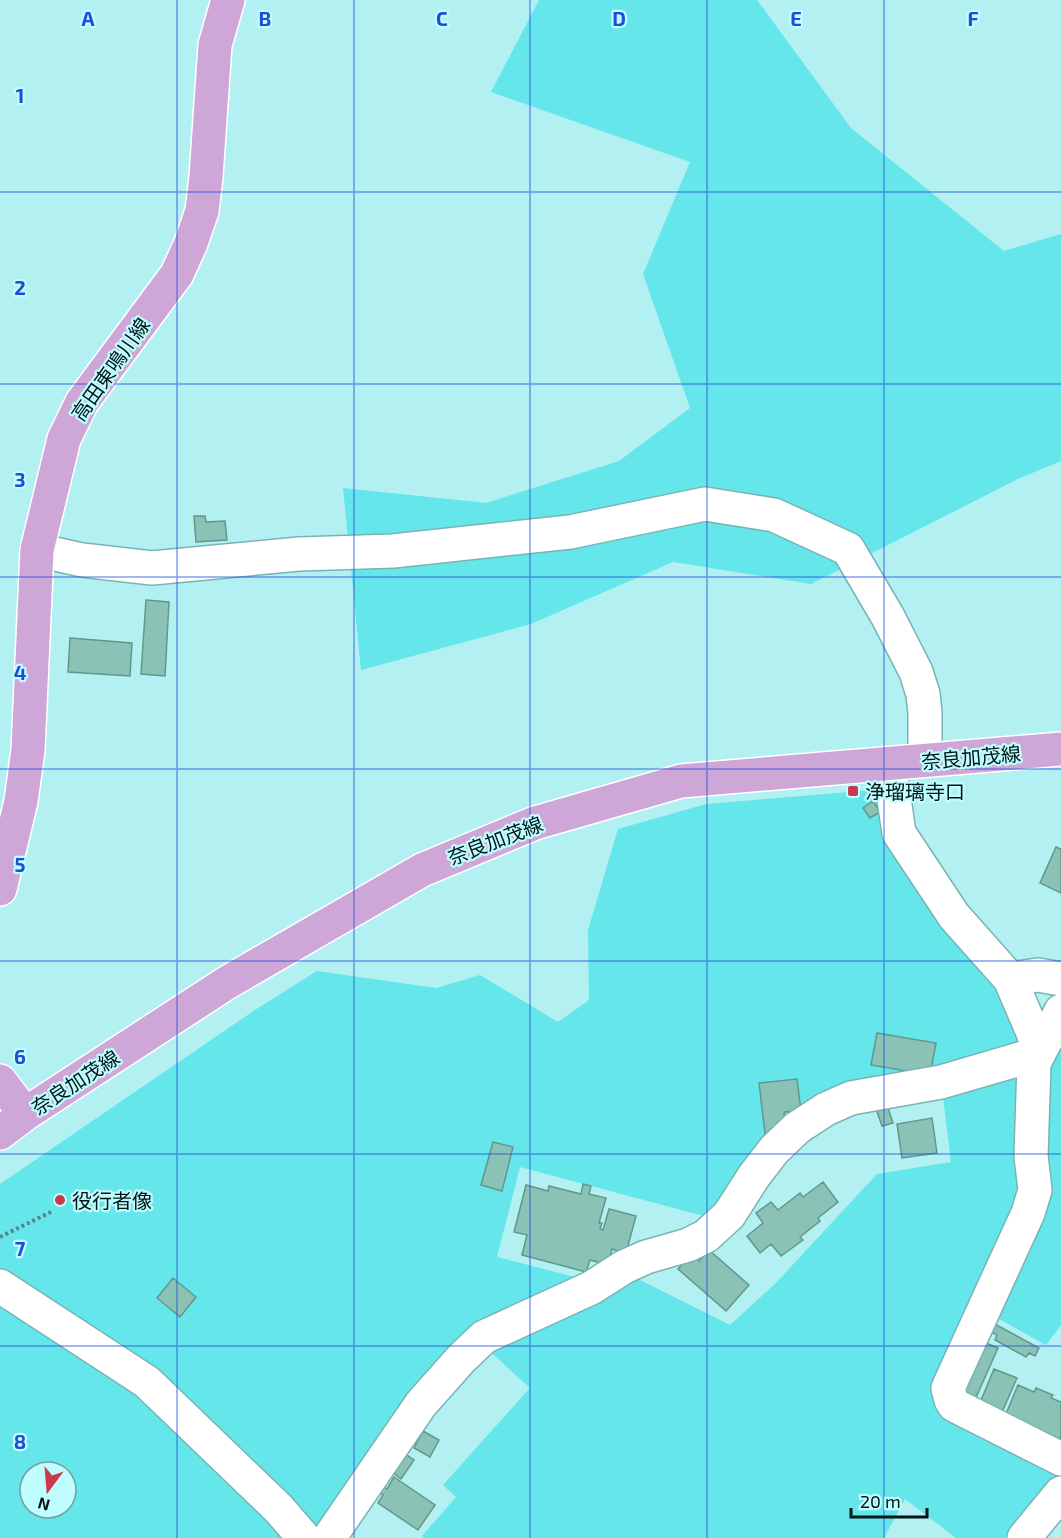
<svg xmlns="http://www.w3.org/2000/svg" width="1061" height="1538" font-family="'Exo 2','Noto Sans JP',sans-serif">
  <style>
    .green { fill: #64e6ea; fill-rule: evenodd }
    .building { fill: #8ac2b5; stroke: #61988c; stroke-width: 1.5 }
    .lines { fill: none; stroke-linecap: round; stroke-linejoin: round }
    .minor-casing { stroke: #78b4b6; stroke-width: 36 }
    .major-casing { stroke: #fff; stroke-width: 36 }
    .path { stroke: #5b8486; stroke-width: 4; stroke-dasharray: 3 3; stroke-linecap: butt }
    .minor { stroke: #fff; stroke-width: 33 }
    .major { stroke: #cea7d8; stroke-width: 33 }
    .grid { fill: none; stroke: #1d4ed8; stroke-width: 1.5; stroke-opacity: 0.55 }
    .poi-dot { fill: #cb3a4c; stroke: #bffdff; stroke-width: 2 }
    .labels { text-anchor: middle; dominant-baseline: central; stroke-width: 4.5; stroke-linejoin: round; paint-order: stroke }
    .street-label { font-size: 20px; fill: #001516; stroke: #bffdff }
    .poi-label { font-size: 20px; fill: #001516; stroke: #bffdff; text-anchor: start }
    .grid-label { font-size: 20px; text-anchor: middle; font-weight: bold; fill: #1d4ed8; stroke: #bffdff; stroke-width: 4.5; stroke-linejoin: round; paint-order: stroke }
  </style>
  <rect width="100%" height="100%" fill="#b2f0f2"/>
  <!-- green -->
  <path class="green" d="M539 0H757L851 128 1004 251 1061 234V461L1018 479 811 584 673 562 531 624 361 670 343 488 486 503 619 461 690 408 643 274 690 162 491 92Z
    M885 789 999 977 1030 1046 850 1094 719 1220 520 1167 497 1257 594 1282 510 1322 324 1538 0 1274V1184L255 1010 317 971 436 988 480 975 558 1022 589 1000 588 930 618 829 706 804Z
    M1061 1022V1325L1046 1345 988 1313 1014 1254 1040 1064Z
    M1026 1065 1029 1189 945 1381 1061 1466V1478L1010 1538H956L905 1499 884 1538H424L422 1536 456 1497 443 1485 530 1388 485 1347 628 1274 730 1325 775 1284 877 1174 951 1162 942 1089Z
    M0 1295 142 1388 294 1538H0ZM30 1472H66V1508H30Z"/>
  <!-- building -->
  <path class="building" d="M194 516H205L206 522 225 521 227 540 196 542Z
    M146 600 169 602 165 676 141 674Z
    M70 638 132 643 130 676 68 672Z
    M873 801 880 812 870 818 863 808Z
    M1056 847 1061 849V893L1040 883Z
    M877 1033 936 1043 930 1075 871 1065Z
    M797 1079 801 1111 784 1112 786 1131 765 1134 759 1083Z
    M885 1099 893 1123 882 1126 874 1103Z
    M932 1118 937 1153 902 1158 897 1124Z
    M493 1142 513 1147 502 1191 481 1185Z
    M823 1182 838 1202 818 1218 820 1221 800 1237 803 1240 781 1256 771 1244 760 1253 747 1236 763 1223 756 1213 771 1202 778 1210 800 1193 803 1197Z
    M583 1184 591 1186 589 1194 606 1198 599 1223H602L600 1229 603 1230 609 1209 636 1216 626 1253 612 1249 608 1265 590 1260 586 1272 522 1255 527 1235 514 1232 526 1185 548 1191 549 1186 581 1194Z
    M709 1250 749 1285 726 1311 678 1269 692 1254 699 1261Z
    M173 1278 196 1297 180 1317 157 1298Z
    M991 1322 1039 1348 1035 1356 1029 1353 1026 1357 995 1340 997 1335 986 1329Z
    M976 1339 998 1348 974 1402 953 1394Z
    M994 1369 1017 1378 999 1419 977 1410Z
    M1018 1385 1034 1392 1036 1388 1053 1395 1051 1398 1061 1402V1435L1058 1444 1003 1421Z
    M423 1431 439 1440 430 1457 414 1448Z
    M401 1451 414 1460 401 1479 388 1469Z
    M394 1477 435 1505 418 1530 378 1503 383 1495 376 1491 380 1484 387 1489Z"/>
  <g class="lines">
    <!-- minor casing -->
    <g class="minor-casing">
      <path id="minor" d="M37 550 82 560 152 568 299 554 393 551 570 532 705 504 774 515 848 549 888 617 916 672 923 694 925 713V760
        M889 765 899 833 954 916 1010 979 1040 1049
        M1010 979 1038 975 1061 979
        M1061 1011 1034 1063 1031 1156 1035 1190 1028 1213 948 1388 951 1400 954 1405 1061 1459
        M0 1286 147 1382 279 1509 304 1538
        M329 1538 421 1404 461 1359 484 1337 591 1288 624 1267 646 1257 688 1245 706 1236 729 1215 754 1176 774 1150 797 1128 826 1109 851 1098 941 1082 1023 1058 1040 1049
        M1024 1538 1061 1493"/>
    </g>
    <!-- major casing -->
    <g class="major-casing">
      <path id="major" d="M0 889 21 801 28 750 37 550 64 439 82 402 177 274 191 243 202 211 206 177 215 45 228 0
        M0 1081 25 1114
        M0 1133 25 1114 228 982 422 870 535 823 681 781 1061 749"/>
    </g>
    <!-- path -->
    <path class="path" d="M0 1237 51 1212"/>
    <!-- minor -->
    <use href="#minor" class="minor"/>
    <!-- major -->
    <use href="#major" class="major"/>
  </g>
  <!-- grid -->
  <path class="grid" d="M177 0V1538M354 0V1538M530 0V1538M707 0V1538M884 0V1538M0 192H1061M0 384H1061M0 577H1061M0 769H1061M0 961H1061M0 1154H1061M0 1346H1061"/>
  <!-- markers -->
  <g class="poi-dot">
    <rect x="847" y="785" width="12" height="12" rx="3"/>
    <circle cx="60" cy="1200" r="6"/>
  </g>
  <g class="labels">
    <!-- street labels -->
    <g class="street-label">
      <text transform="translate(110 369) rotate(-55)">高田東鳴川線</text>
      <text transform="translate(971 757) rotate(-5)">奈良加茂線</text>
      <text transform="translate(495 840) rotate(-21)">奈良加茂線</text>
      <text transform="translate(75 1082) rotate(-33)">奈良加茂線</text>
    </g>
    <!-- poi labels -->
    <g class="poi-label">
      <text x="865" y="791">浄瑠璃寺口</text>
      <text x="72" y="1200">役行者像</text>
    </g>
  </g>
  <g class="grid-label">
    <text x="88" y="26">A</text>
    <text x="265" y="26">B</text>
    <text x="442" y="26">C</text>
    <text x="619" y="26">D</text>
    <text x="796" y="26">E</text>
    <text x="973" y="26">F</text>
    <text x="20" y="103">1</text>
    <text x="20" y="295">2</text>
    <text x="20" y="487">3</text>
    <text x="20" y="680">4</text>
    <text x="20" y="872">5</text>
    <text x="20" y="1064">6</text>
    <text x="20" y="1256">7</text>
    <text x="20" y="1449">8</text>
  </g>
  <!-- north arrow -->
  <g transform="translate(48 1490) rotate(196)"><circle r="28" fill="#bffdff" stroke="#73a0a2" stroke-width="1.5"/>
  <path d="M0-4.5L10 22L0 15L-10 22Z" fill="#cb3a4c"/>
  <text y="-9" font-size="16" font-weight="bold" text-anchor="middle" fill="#001516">N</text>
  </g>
  <!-- scale -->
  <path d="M851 1508v9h76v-9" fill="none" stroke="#001516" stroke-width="3"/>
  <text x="860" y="1508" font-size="18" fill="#001516" stroke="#bffdff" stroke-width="4.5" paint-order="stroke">20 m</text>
</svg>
